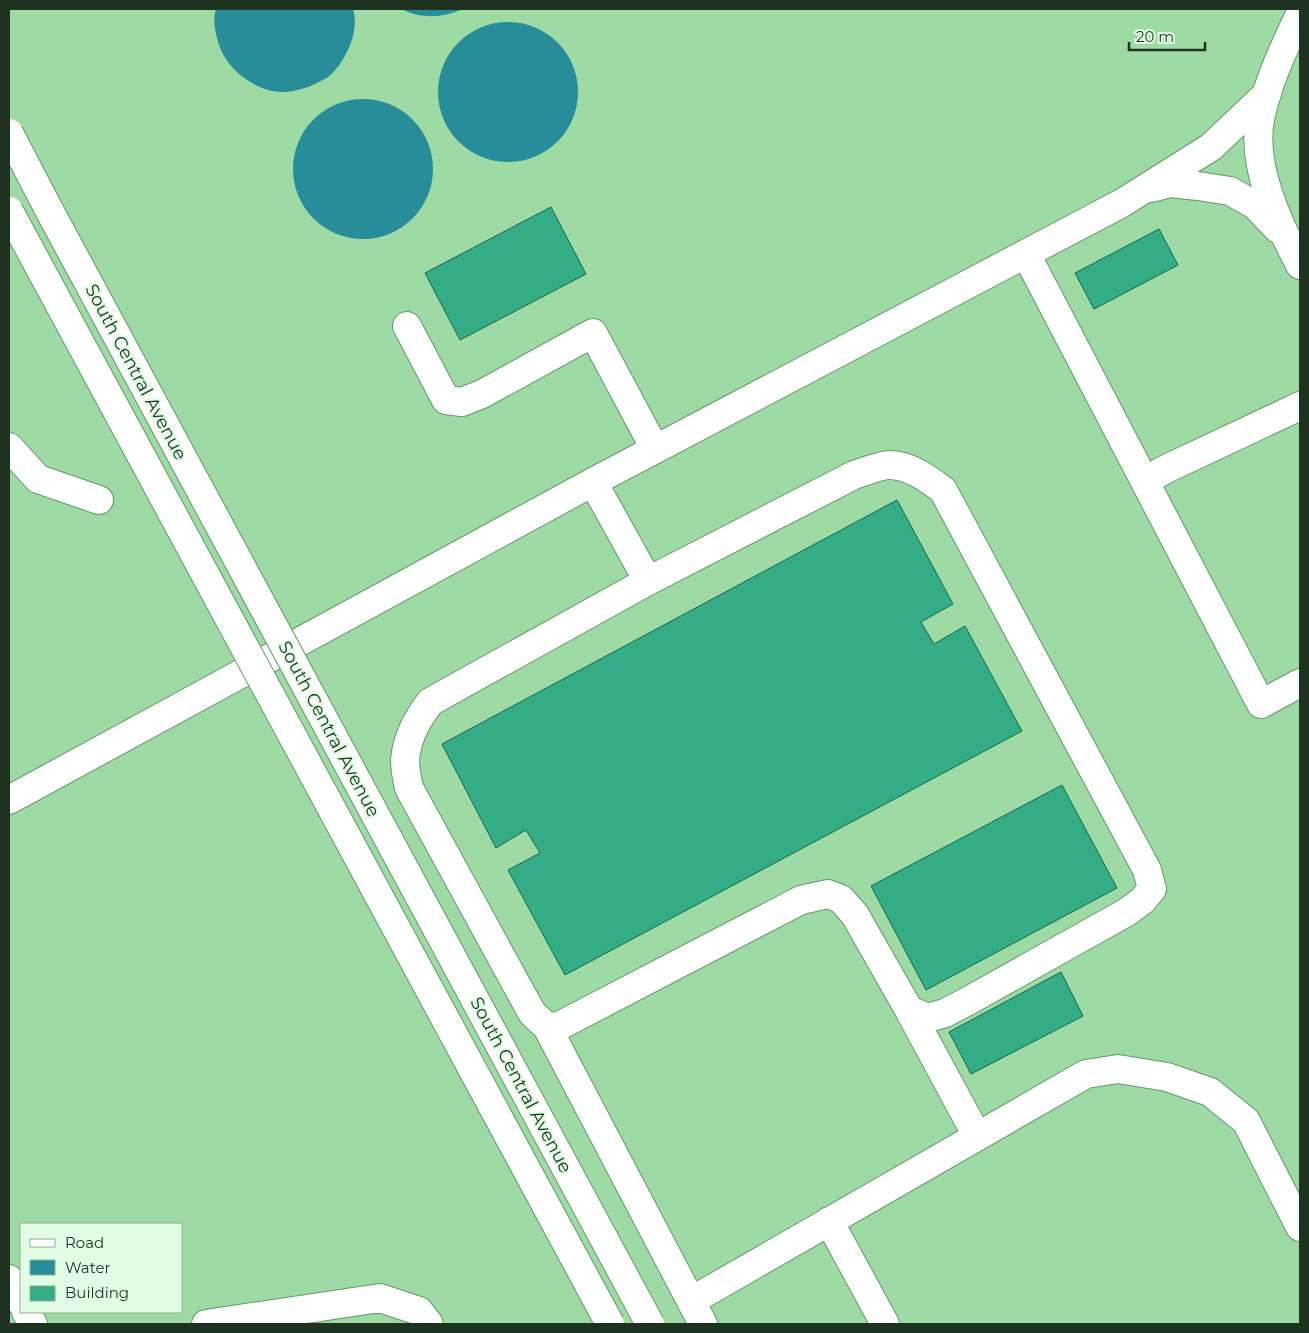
<svg xmlns="http://www.w3.org/2000/svg" width="1309" height="1333" font-family="Montserrat,sans-serif">
  <style>
    .built { fill: #9edba4; fill-rule: evenodd }
    .water { fill: #278d99 }
    .building { fill: #34ad86; stroke: #14694f }
    .lines { fill: none; stroke-linecap: round; stroke-linejoin: round }
    .minor-casing { stroke: #639769; stroke-width: 30 }
    .minor { stroke: #fff; stroke-width: 28 }
    .major-bridge-casing { stroke: #639769; stroke-width: 30; stroke-linecap: butt }
    .major-bridge { stroke: #fff; stroke-width: 28 }
    .labels { text-anchor: middle; dominant-baseline: central; stroke-width: 4.5; stroke-linejoin: round; paint-order: stroke }
    .street-label { font-size: 18px; fill: #1d321f; stroke: #e1fde3 }
  </style>
  <rect width="100%" height="100%" fill="#ade4b2"/>
  <!-- built -->
  <path class="built" d="M9 9H1300V1324H9ZM21 1224H181V1312H21Z"/>
  <!-- water -->
  <path class="water" d="M216 9H353C357 22 354 37 348 50 343 60 337 70 328 77 325 79 321 81 317 83 307 88 296 91 285 92 259 93 231 73 221 50 216 37 212 22 216 9Z
    M402 9H462C444 18 420 19 402 9Z
    M438 92a70 70 0 1 1 140 0a70 70 0 1 1-140 0Z
    M293 169a70 70 0 1 1 140 0a70 70 0 1 1-140 0Z"/>
  <!-- building -->
  <path class="building" d="M551 207 586 274 460 340 425 273Z
    M1159 229 1178 265 1094 309 1075 273Z
    M897 500 953 604 921 622 934 644 965 626 1022 731 565 975 508 870 540 853 526 830 496 848 442 744Z
    M1062 785 1117 888 926 990 871 886Z
    M1061 972 1083 1016 971 1074 949 1032Z"/>
  <g class="lines">
    <!-- minor casing -->
    <g class="minor-casing">
      <path id="minor" d="M1300 14C1284 48 1267 83 1260 120 1251 166 1279 225 1300 265
        M1151 188 1170 183 1198 186 1230 191 1255 205 1278 229
        M1026 254 1261 704 1300 683
        M407 326 446 400 462 402 482 394 593 333 655 449
        M9 447 38 479 99 500
        M1145 481 1166 469 1300 406
        M593 482 648 581 854 475C863 472 881 465 889 465 910 465 928 479 943 490L1147 870 1152 889 1142 901 1127 912 968 1001 945 1013 928 1018 909 1010 855 915 841 899 828 894 801 900 559 1026 547 1027 532 1013 409 788C407 779 405 769 405 760 407 737 417 720 430 702L648 581
        M9 800 593 482 1122 203 1211 147 1267 94
        M909 1010 977 1136
        M547 1027 703 1324
        M829 1221 885 1324
        M9 1279 21 1302
        M691 1301 1086 1074 1118 1069 1167 1077 1210 1092 1246 1121 1300 1227
        M26 1312 33 1324
        M206 1324 380 1298 419 1311 429 1324"/>
    </g>
    <!-- minor -->
    <use href="#minor" class="minor"/>
    <!-- major-bridge casing -->
    <g class="major-bridge-casing">
      <path id="major-bridge" d="M9 133 48 208 650 1324
        M9 211 610 1324"/>
    </g>
    <!-- major-bridge -->
    <use href="#major-bridge" class="major-bridge"/>
  </g>
  <g class="labels">
    <!-- street labels -->
    <g class="street-label">
      <text transform="translate(136 372) rotate(62)">South Central Avenue</text>
      <text transform="translate(329 729) rotate(62)">South Central Avenue</text>
      <text transform="translate(521 1085) rotate(62)">South Central Avenue</text>
    </g>
  </g>
  <!-- border -->
  <rect width="1309" height="1333" fill="none" stroke="#1d321f" stroke-width="20"/>
  <!-- legend -->
  <rect x="20" y="1223" width="162" height="90" fill="#e1fde3" stroke="#93ac95"/>
  <rect x="30" y="1239" width="25" height="8" fill="#ffffff" stroke="#93ac95"/>
  <text x="65" y="1248" font-size="15" fill="#1d321f">Road</text>
  <rect x="30" y="1260" width="25" height="15" fill="#278d99" stroke="#93ac95"/>
  <text x="65" y="1273" font-size="15" fill="#1d321f">Water</text>
  <rect x="30" y="1286" width="25" height="15" fill="#34ad86" stroke="#93ac95"/>
  <text x="65" y="1298" font-size="15" fill="#1d321f">Building</text>
  <!-- scale -->
  <path d="M1129 42v8h76v-8" fill="none" stroke="#1d321f" stroke-width="2.5"/>
  <text x="1136" y="42" font-size="15" fill="#1d321f" stroke="#e1fde3" stroke-width="4" paint-order="stroke">20 m</text>
</svg>
